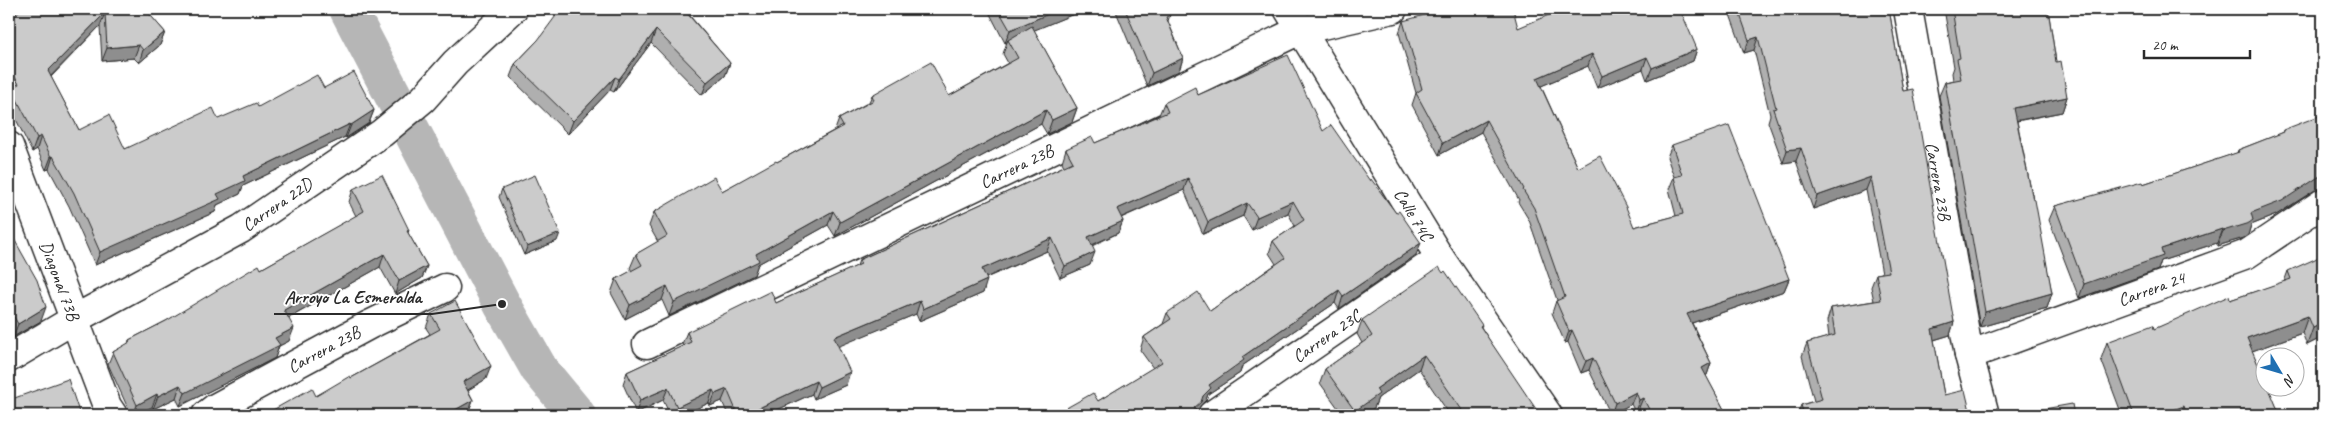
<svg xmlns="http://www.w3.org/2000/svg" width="2332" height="424" font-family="Caveat,sans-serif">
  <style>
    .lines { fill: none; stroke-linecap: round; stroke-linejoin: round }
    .canal { stroke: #b6b6b6; stroke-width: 38 }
    .minor-casing { stroke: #2b2b2b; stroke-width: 31 }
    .minor { stroke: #fff; stroke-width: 28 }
    .wall { fill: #afafaf; stroke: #2b2b2b }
    .shaded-wall { fill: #8e8e8e; stroke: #2b2b2b }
    .building { fill: #cbcbcb; stroke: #2b2b2b }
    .labels { text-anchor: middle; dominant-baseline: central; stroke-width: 4; stroke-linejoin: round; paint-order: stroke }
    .street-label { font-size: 18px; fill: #2b2b2b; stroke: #fff }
    .leader { fill: none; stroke: #2b2b2b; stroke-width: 2 }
    .callout-dot { fill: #2b2b2b; stroke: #fff; stroke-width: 2 }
    .callout-label { font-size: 19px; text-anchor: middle; font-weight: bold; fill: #2b2b2b; stroke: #fff; stroke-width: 4; stroke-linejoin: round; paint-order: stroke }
  </style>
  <rect width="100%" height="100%" fill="#fff"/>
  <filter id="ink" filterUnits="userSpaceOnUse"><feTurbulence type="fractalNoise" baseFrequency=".02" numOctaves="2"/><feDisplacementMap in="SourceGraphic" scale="10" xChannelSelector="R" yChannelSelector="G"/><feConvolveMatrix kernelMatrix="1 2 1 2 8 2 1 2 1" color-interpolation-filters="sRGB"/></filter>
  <g filter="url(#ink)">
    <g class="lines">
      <!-- canal -->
      <path class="canal" d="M348 9 502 304 539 369 577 415"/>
      <!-- minor casing -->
      <g class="minor-casing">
        <g id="minor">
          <path id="s1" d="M1288 9 1440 258 1548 415"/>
          <path id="s2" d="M1908 9 1969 355 1985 415"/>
          <path id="s3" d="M9 146 107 406 113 415"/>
          <path id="s4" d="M647 344 1300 30 1393 9"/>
          <path id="s5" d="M1969 355 2247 254 2323 203"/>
          <path id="s6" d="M9 358 73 320 241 229 382 133 423 99 455 63 513 9"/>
          <path id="s7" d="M206 415 215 408 369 325 445 288"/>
          <path id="s8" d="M1212 415 1440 258"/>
        </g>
      </g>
      <!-- minor -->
      <use href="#minor" class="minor"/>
    </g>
    <!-- wall -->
    <path class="wall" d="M990 9H1086L1034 30 1077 108 1072 122 1047 134 1041 124 835 236 828 225 758 264 754 275 669 316 662 300 625 319 611 293 616 279 632 271 630 268 636 254 658 242 649 226 654 212 722 191 777 162 835 130 839 119 869 102 872 95 949 96 1008 63 1003 54 1007 42 1005 43 989 12Z
      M1115 9H1168L1170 15 1168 21 1183 58 1179 71 1147 86Z
      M1728 9H1889L1903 91 1954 322 1950 335 1934 340 1944 395 1971 415H1797L1801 405 1814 401 1802 356 1807 343 1829 337 1827 321 1831 308 1874 301 1871 287 1876 274 1882 273 1866 190 1813 209 1796 161 1783 163 1768 122 1770 115 1754 50 1744 53Z
      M1944 9H2048L2056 62 2067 97 2062 112 2017 121 2052 293 2047 308 1980 327 1939 96 1945 82 1953 80 1952 73 1954 67Z
      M1617 10 1697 49 1693 61 1647 80 1643 69 1597 88 1588 66 1541 86 1578 168 1634 227 1676 216 1669 189 1674 177 1667 157 1672 145 1789 279 1784 291 1692 323 1711 363 1707 375 1706 376 1727 415H1641L1638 410 1635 412 1631 404 1611 415 1589 370 1581 373 1568 342 1565 343 1552 313 1556 301 1557 300 1529 220 1518 202 1519 200 1481 132 1439 155 1412 105 1416 93 1399 33 1403 21 1518 28Z
      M18 12 149 14 165 32 160 45 139 63 134 58 102 61 100 26 51 77 79 130 125 149 258 107 324 88 374 110 369 123 346 138 345 137 243 186 240 194 217 205 215 212 95 265 69 206 49 169 46 170 37 149 32 152 9 105V95L10 91 9 88V18Z
      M690 16 730 63 725 76 702 95 651 43 614 92 610 90 568 134 510 77 515 64 538 40Z
      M1198 95 1323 131 1416 255 1339 309 1335 303 1242 366 1240 373 1208 394 1206 400 1200 406 1197 413 1199 415H1054L1098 401 1153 368 1140 350 1144 337 1163 324 1167 313 1210 311 1276 264 1269 253 1273 241 1295 226 1288 213 1252 230 1243 216 1203 234 1184 190 1121 218 1123 221 1118 233 1092 246 1090 265 1060 278 1047 251 986 278 983 293 919 321 916 314 838 346 846 385 814 399 812 394 766 415H728L722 401 710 406 709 403 682 415H670L663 400 636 413 623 384 627 372 683 346 682 344 687 332 776 303 857 266 859 260 1064 166 1062 162 1066 149 1095 143 1159 115 1164 103Z
      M2283 130 2315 190 2276 215 2251 225 2248 235 2244 238 2217 246V243L2161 261 2158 270 2079 298 2049 220 2055 206 2143 184 2237 153 2238 150 2282 133Z
      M353 189 409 230 408 233 427 266 422 278 395 294 380 267 289 318V341L279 346 275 358 180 406 176 398 153 409 152 407 136 415H131L108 364 113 352 128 344 129 340 166 321 261 269 356 216 349 202Z
      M502 189 557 241 524 255 499 197Z
      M9 230 41 321 13 337 9 330Z
      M2288 271 2323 337 2307 345 2302 333 2252 351 2280 415H2122L2101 359 2107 342 2154 329 2230 300 2284 282Z
      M431 314 486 379 468 390 473 400 468 413 465 415H264L316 396 351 378 430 334 426 328Z
      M1362 320 1482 325 1481 327 1537 415H1450L1419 369 1378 398 1374 408 1363 415H1343L1320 383 1325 369 1362 343 1357 334Z"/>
    <!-- shaded-wall -->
    <path class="shaded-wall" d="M145 9H156L140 22Z
      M688 9H697L681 24 685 11Z
      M1060 9H1086L1008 41V40L1007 42 1005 43 1010 30Z
      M105 13 100 26 43 84 48 71Z
      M656 30 651 43 614 92 619 79Z
      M165 32 160 45 139 63 143 50Z
      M1758 37 1754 50 1744 53 1749 40Z
      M139 45 134 58 102 61 107 48Z
      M1697 49 1693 61 1647 80 1652 68Z
      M1592 54 1588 66 1532 90 1537 78Z
      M1647 57 1643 69 1597 88 1602 76Z
      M1183 58 1179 71 1147 86 1152 73Z
      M730 63 725 76 702 95 707 82Z
      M615 77 610 90 568 134 573 121Z
      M2067 97 2062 112 2009 122 2014 108Z
      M1077 108 1072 122 1047 134 1052 120Z
      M374 110 369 123 346 138 351 125Z
      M1046 110 1041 124 835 236 840 222Z
      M1486 120 1481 132 1439 155 1443 143Z
      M350 124 345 137 243 186 240 194 217 205 215 212 95 265 100 252 243 176Z
      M41 136 37 149 32 152 37 138Z
      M1801 148 1796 161 1783 163 1787 150Z
      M53 156 49 169 46 170 51 157Z
      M2323 175V189L2315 190 2276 215 2251 225 2248 235 2244 238 2217 246 2223 231 2251 213 2320 176Z
      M1871 177 1866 190 1813 209 1817 196Z
      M1188 178 1184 190 1113 221 1117 209Z
      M1293 201 1288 213 1252 230 1257 217Z
      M1247 203 1243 216 1203 234 1208 222Z
      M16 210 11 223 9 225V214Z
      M833 211 828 225 758 264 754 275 669 316 674 302 756 254Z
      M1123 221 1118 233 1083 249 1088 237Z
      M2222 229 2217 243 2161 261 2158 270 2079 298 2084 284 2161 249Z
      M560 233 557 241 524 255 527 247Z
      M1052 238 1047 251 978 281 982 269Z
      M1421 243 1416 255 1339 309 1343 296Z
      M1095 252 1090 265 1060 278 1065 266Z
      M384 254 380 267 280 323 284 310Z
      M427 266 422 278 395 294 399 281Z
      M1789 279 1784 291 1683 326 1687 314Z
      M987 280 983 293 919 321 923 309Z
      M667 286 662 300 625 319 630 305Z
      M1339 290 1335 303 1242 366 1240 373 1208 394 1206 400 1200 406 1197 415 1194 408 1203 396 1209 385 1242 357Z
      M2052 293 2047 308 1980 327 1985 312Z
      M920 301 916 314 830 350 834 337Z
      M46 307 41 321 13 337 18 324Z
      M2308 316 2302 333 2241 355 2247 338Z
      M1954 322 1950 335 1927 342 1932 329Z
      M2323 323V337L2307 345 2313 328Z
      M294 328 289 341 279 346 275 358 180 406 185 393 275 338Z
      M1572 330 1568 342 1565 343 1569 331Z
      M1424 355 1419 369 1378 398 1374 408 1363 415H1353L1355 411 1376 389Z
      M1593 358 1589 370 1581 373 1586 361Z
      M1711 363 1707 375 1697 380 1702 368Z
      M491 366 486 379 458 396 463 382Z
      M850 372 846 385 814 399 819 387Z
      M816 381 812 394 766 415H744Z
      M180 385 176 398 153 409 158 396Z
      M668 388 663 400 636 413 640 400Z
      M727 389 722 401 710 406 715 394Z
      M713 390 709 403 682 415H674L677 407Z
      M1636 392 1631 404 1611 415 1615 403Z
      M157 394 152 407 136 415H133L137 405Z
      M1643 398 1638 410 1635 412 1639 400Z
      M473 400 468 413 465 415H446Z
      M2184 406 2180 415H2159Z
      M1156 411 1154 415H1148Z"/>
    <!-- building -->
    <path class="building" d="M21 9H145L165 32 143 50 139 45 107 48 105 13 48 71 79 130 109 115 125 149 213 108 218 119 256 103 258 107 317 75 324 88 354 72 374 110 351 125 350 124 243 176 245 181 217 194 220 199 100 252 74 193 53 156 51 157 41 136 37 138 11 88 19 84 9 67V18L18 12Z
      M561 9H688L685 11 730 63 707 82 656 30 619 79 615 77 573 121 515 64 538 40Z
      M998 9H1060L1010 30Z
      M1125 9H1168L1170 15 1166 17 1183 58 1152 73Z
      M1446 9H1513L1518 28 1563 9H1617V10L1619 9H1680L1697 49 1652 68 1647 57 1602 76 1592 54 1537 78 1578 168 1600 156 1626 207 1634 227 1683 214 1674 177 1682 175 1672 145 1729 125 1789 279 1687 314 1711 363 1702 368 1727 415H1652L1643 398 1639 400 1636 392 1615 403 1593 358 1586 361 1572 330 1569 331 1556 301 1565 297 1534 208 1523 190 1524 189 1486 120 1443 143 1416 93 1422 89 1403 21Z
      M1738 9H1889L1903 91 1913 89 1954 322 1932 329 1944 395 1965 390 1971 415H1804L1801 405 1822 399 1807 343 1835 335 1831 308 1881 300 1876 274 1889 272 1871 177 1817 196 1801 148 1787 150 1773 109 1776 108 1758 37 1749 40Z
      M1952 9H2048L2056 62 2061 61 2067 97 2014 108 2033 200H2035L2052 293 1985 312 1945 82 1961 79 1957 59 1960 58Z
      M1032 26 1077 108 1052 120 1046 110 840 222 833 211 756 254 759 261 674 302 667 286 630 305 616 279 642 265 636 254 667 236 654 212 714 177 722 191 776 161 777 162 843 126 839 119 874 100 872 95 931 62 949 96 1018 58 1008 40Z
      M1288 55 1323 131 1331 125 1370 181 1371 179 1396 213 1399 211 1421 243 1343 296 1339 290 1242 357 1244 360 1209 385 1211 388 1203 396 1201 402 1194 408 1199 415H1158L1156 411 1148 415H1054L1093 393 1098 401 1162 362 1144 337 1171 319 1167 313 1198 292 1210 311 1285 258 1273 241 1304 220 1293 201 1257 217 1247 203 1208 222 1188 178 1117 209 1123 221 1088 237 1095 252 1065 266 1052 238 982 269 987 280 923 309 920 301 834 337 850 372 819 387 816 381 744 415H738L727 389 715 394 713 390 677 407 668 388 640 400 627 372 691 342 687 332 771 291 776 303 861 264 859 260 1073 162 1066 149 1092 137 1095 143 1168 112 1164 103 1195 87 1198 95Z
      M2319 116 2323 126V175L2320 176 2282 201 2251 213 2253 220 2249 223 2223 231 2222 229 2161 249 2163 256 2084 284 2055 206 2142 182 2143 184 2239 152 2238 150 2284 132 2283 130Z
      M382 175 409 230 407 231 427 266 399 281 384 254 284 310 294 328 275 338 280 345 185 393 180 385 158 396 157 394 137 405 113 352 130 342 129 340 166 321 259 265 261 269 364 211 353 189Z
      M535 175 560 233 527 247 502 189Z
      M9 198 16 210 9 214Z
      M9 230 37 280 46 307 18 324 9 308Z
      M2323 254V323L2313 328 2308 316 2247 338 2264 379V386H2268L2280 415H2187L2184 406 2159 415H2134L2107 342 2153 325 2154 329 2229 296 2230 300 2291 279 2288 271 2315 259Z
      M1439 267 1443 273 1445 271 1482 325 1480 326 1538 412 1535 414 1536 415H1455L1462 410 1424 355 1376 389 1379 394 1355 411 1325 369 1372 336 1362 320Z
      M455 301 491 366 463 382 473 400 446 415H264L312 388 316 396 350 376 351 378 440 329 431 314Z
      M68 379 80 415H9V400Z
      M2072 404 2074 415H2011Z"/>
  </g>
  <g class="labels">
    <!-- street labels -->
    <g class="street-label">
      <text stroke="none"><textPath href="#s4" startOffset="410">Carrera 23B</textPath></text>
      <text stroke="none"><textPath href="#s2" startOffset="175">Carrera 23B</textPath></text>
      <text stroke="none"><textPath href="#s6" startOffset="309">Carrera 22D</textPath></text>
      <text stroke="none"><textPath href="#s1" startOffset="241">Calle 74C</textPath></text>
      <text stroke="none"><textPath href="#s3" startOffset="144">Diagonal 73B</textPath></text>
      <text stroke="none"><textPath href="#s5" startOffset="194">Carrera 24</textPath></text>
      <text stroke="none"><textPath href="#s8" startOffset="139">Carrera 23C</textPath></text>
      <text stroke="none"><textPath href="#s7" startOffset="135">Carrera 23B</textPath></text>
    </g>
  </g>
  <!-- callouts -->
  <path class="leader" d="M502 304L432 314H274"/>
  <circle class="callout-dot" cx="502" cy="304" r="5"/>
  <g class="callout-label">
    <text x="353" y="303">Arroyo La Esmeralda</text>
  </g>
  <!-- margin -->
  <rect width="2332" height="424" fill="none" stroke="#fff" stroke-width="30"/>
  <rect x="15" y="15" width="2302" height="394" fill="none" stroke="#2b2b2b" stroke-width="2" filter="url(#ink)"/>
  <!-- north arrow -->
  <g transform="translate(2280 372) rotate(128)"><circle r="24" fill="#ffffff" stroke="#aaaaaa"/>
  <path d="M0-4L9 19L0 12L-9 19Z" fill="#1f6fb2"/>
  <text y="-8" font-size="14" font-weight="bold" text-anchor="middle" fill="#2b2b2b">N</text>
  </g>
  <!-- scale -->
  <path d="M2144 50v8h106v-8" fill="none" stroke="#2b2b2b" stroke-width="2.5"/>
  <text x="2152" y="50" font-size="15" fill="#2b2b2b" stroke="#ffffff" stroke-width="4" paint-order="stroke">20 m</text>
</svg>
